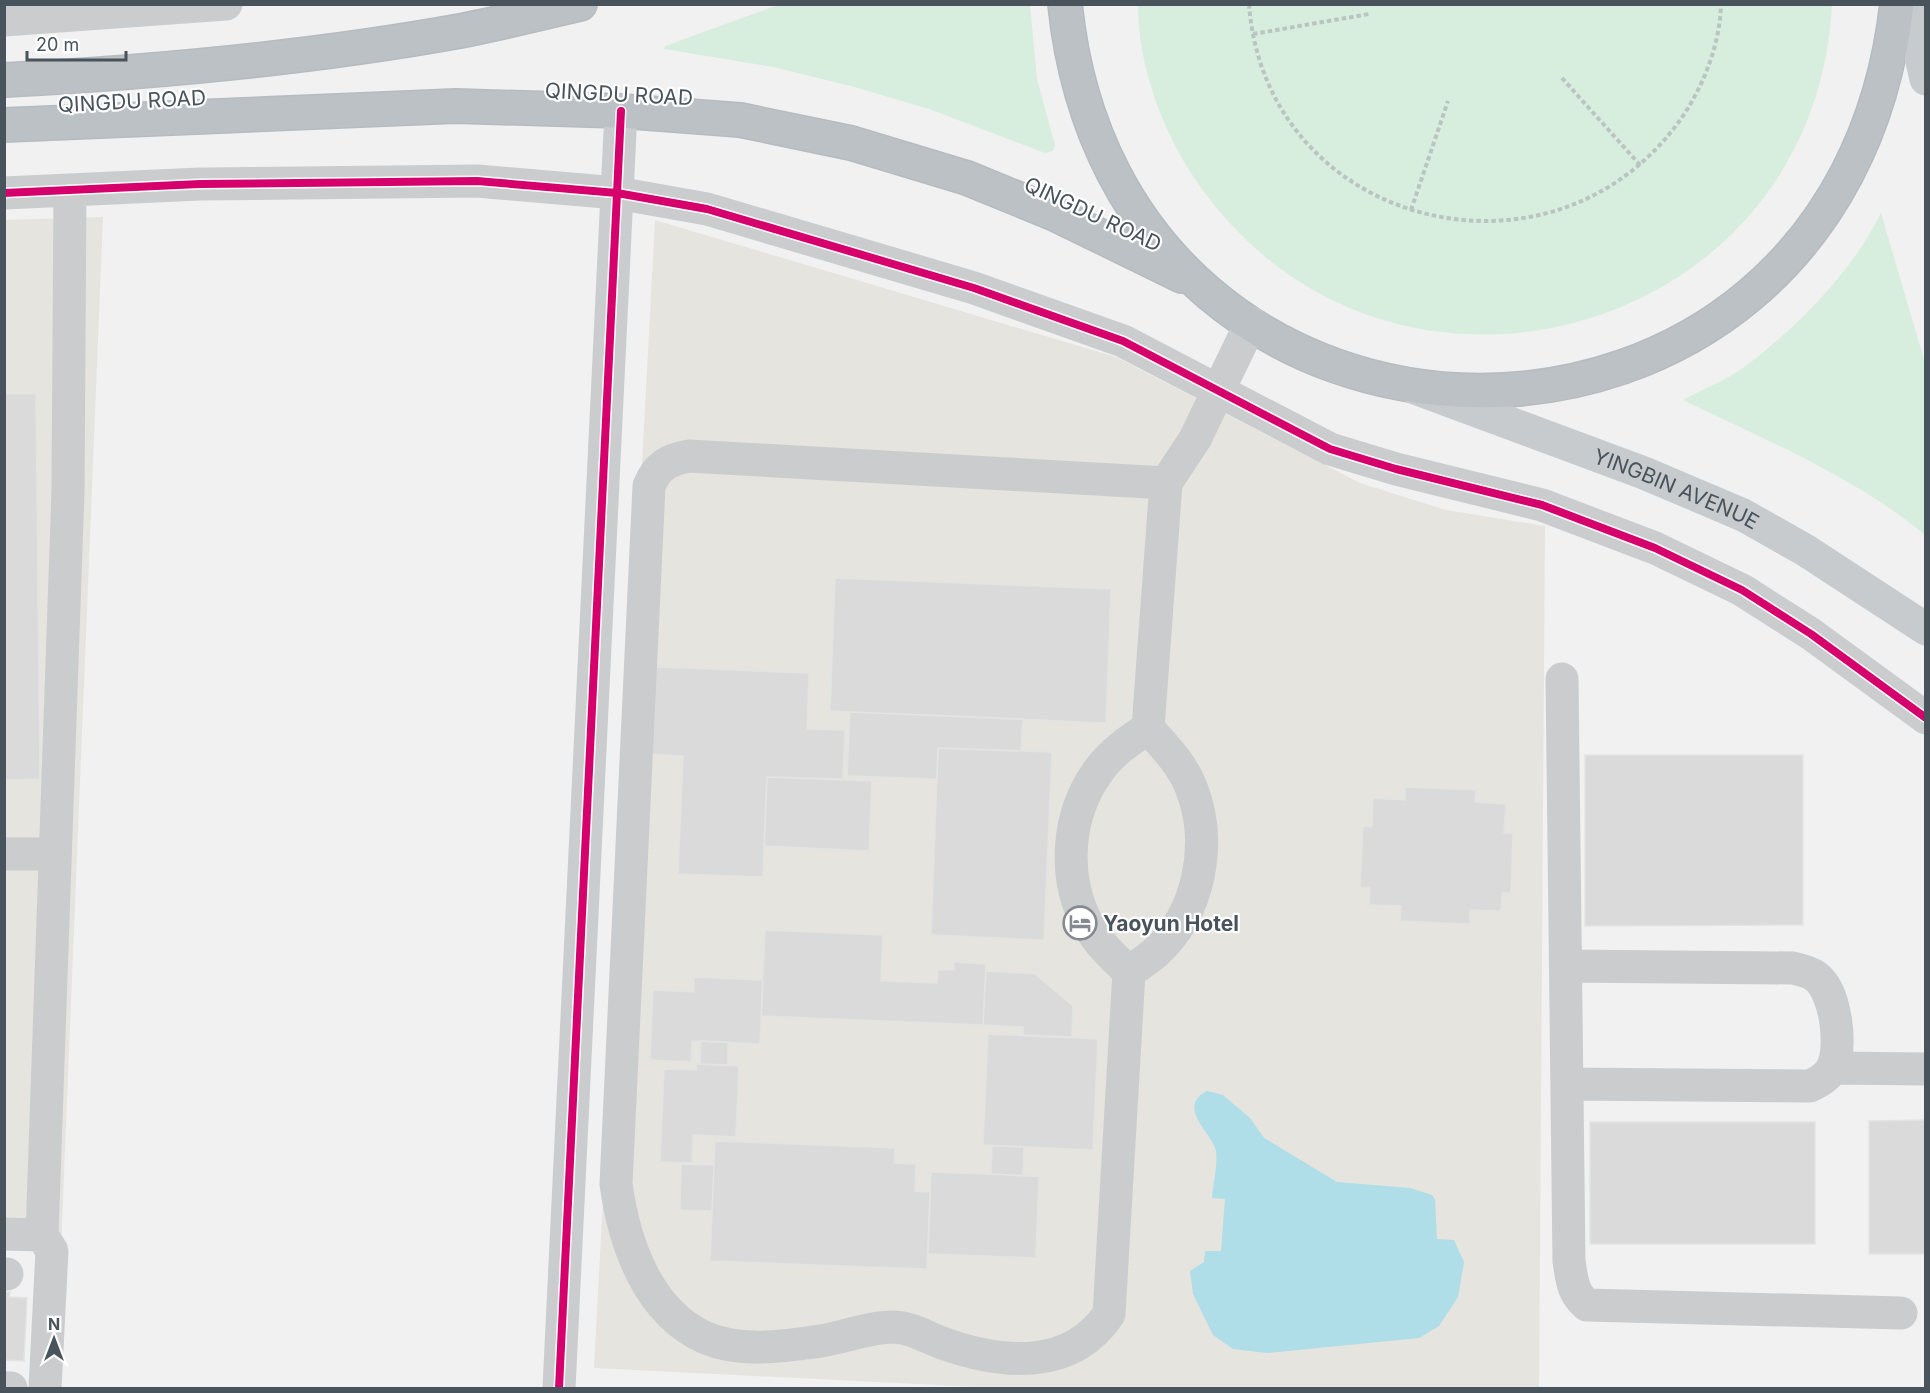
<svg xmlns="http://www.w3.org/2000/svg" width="1930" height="1393" font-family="Inter,sans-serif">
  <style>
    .commercial { fill: #e5e4df }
    .green { fill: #d7eedf }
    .water { fill: #afdde8 }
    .building { fill: #dadadb; stroke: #e2e3e3; stroke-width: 1.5 }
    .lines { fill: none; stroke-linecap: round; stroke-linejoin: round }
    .highway-casing { stroke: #b6bbc0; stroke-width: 36 }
    .path { stroke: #bac4c1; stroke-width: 4; stroke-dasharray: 4.5 3; stroke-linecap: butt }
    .minor { stroke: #cbccce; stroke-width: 33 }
    .major { stroke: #c7cbcd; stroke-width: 33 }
    .highway { stroke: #bcc1c5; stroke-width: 33 }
    .cycleway-casing { stroke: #fff; stroke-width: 11 }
    .cycleway { stroke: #d6006c; stroke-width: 8 }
    .labels { text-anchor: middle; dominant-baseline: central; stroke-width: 4.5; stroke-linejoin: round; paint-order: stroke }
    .street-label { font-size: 21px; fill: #49535b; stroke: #fff }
    .poi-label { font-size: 21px; font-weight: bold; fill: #49535b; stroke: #fff; text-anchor: start }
  </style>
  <rect width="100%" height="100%" fill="#f1f1f1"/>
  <!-- commercial -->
  <path class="commercial" d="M103 217 61 1249 5 1247 4 220Z
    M655 220 1116 357 1360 483 1446 510 1545 526 1539 1388H997L594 1368Z"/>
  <!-- green -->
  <path class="green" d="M778 5H1030L1037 79 1055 145 1053 151 1045 153 929 109 851 86 773 67 664 49 665 46Z
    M1138 5V4L1832 5C1815 340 1383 457 1195 179 1162 130 1138 65 1138 5Z
    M1881 213 1925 363V535C1854 476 1765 440 1683 400 1704 388 1728 380 1747 365 1800 324 1851 273 1881 213Z"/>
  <!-- water -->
  <path class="water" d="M1207 1091 1223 1095 1250 1118 1264 1138 1337 1182 1410 1188 1432 1195 1435 1200 1437 1239 1454 1240 1464 1262 1458 1297 1439 1326 1419 1338 1267 1353 1233 1349 1213 1335 1193 1294 1190 1271 1204 1262 1205 1251H1221L1225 1199 1212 1198C1213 1184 1218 1165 1216 1151 1213 1134 1175 1107 1207 1091Z"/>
  <!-- building -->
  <path class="building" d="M4 394H36L40 779 4 780Z
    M835 578 1111 589 1106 723 830 711Z
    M654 667 809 673 807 729 845 730 843 779 767 777 763 877 678 874 683 756 650 754Z
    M850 712 1023 719 1021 751 938 748 937 779 847 776Z
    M938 748 1052 752 1044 940 931 935Z
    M1585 755H1803V925L1585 926Z
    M767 777 872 781 869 851 764 846Z
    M1405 787 1476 790 1475 802 1506 804 1504 833H1513L1511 893H1502L1501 911 1470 910V924L1400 921 1401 906 1369 905 1370 888 1360 887 1363 826 1372 827 1373 798 1405 800Z
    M765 930 883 935 881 981 937 983 938 970H954V962L986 964 983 1025 761 1016Z
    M986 971 1035 974 1073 1006 1072 1037 1023 1035V1027L983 1025Z
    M694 977 763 980 760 1044 692 1041 691 1062 650 1060 653 990 694 992Z
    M988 1034 1098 1039 1093 1150 983 1145Z
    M701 1041 728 1042V1065L700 1064Z
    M696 1064 739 1066 736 1137 693 1135 692 1163 660 1162 664 1069 696 1070Z
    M1926 1120V1254H1869V1121Z
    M1590 1122H1815V1244H1590Z
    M715 1141 895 1148 894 1163 916 1164 915 1191 930 1192 927 1269 710 1261Z
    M992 1146 1024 1147 1023 1176 991 1174Z
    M681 1164 714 1165 712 1211 680 1210Z
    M931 1172 1039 1176 1036 1258 928 1254Z
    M4 1292H10L9 1297 27 1298 24 1361 4 1360Z"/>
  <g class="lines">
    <!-- highway casing -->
    <g class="highway-casing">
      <path id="highway" d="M1065 4C1117 516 1839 523 1897 4
        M4 80C157 72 310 58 460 31 501 23 540 13 580 4
        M4 125 456 106 621 111 740 120 851 143 967 178 1055 214 1182 276"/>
    </g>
    <!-- path -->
    <path class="path" d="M1249 4C1265 225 1548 299 1678 123 1702 90 1720 46 1721 4
      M1253 34 1369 14
      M1562 78 1640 165
      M1411 210 1448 101"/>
    <!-- minor -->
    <path class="minor" d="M4 20 226 4
      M4 193 200 184 477 181 617 193 707 209 974 288 1123 341 1330 449 1396 469 1542 505 1655 548 1742 590 1811 634 1926 718
      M1562 679 1569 1261C1572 1279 1572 1293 1587 1305L1901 1313
      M1148 728C1130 740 1112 752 1099 770 1067 813 1062 875 1087 923 1097 942 1113 957 1129 972L1109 1314C1071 1371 1002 1364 945 1344 927 1338 914 1328 894 1327 867 1327 840 1339 814 1342 779 1347 739 1352 706 1338 647 1312 624 1242 616 1184L649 486C657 466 668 460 689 456L1166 483
      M4 854H55
      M1566 966 1793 968C1800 970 1810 972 1815 976 1836 990 1843 1048 1832 1069 1827 1077 1819 1082 1810 1086L1567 1084
      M1129 972C1137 966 1147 960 1155 953 1200 913 1213 842 1191 787 1182 764 1164 746 1148 728L1166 483 1195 439 1251 323
      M1832 1068 1926 1069
      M4 1234 42 1235
      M4 1274H7
      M4 1388H11
      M45 1388 52 1251 42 1235 68 491 70 190
      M559 1388 621 111"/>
    <!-- major -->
    <g class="major">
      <path d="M1909 4 1926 79"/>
      <path id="s1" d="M1415 388 1644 473 1743 515 1805 550 1926 629"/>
    </g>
    <!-- highway -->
    <use href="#highway" class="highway"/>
    <!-- cycleway casing -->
    <g class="cycleway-casing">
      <path id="cycleway" d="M4 193 200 184 477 181 617 193 707 209 974 288 1123 341 1330 449 1396 469 1542 505 1655 548 1742 590 1811 634 1926 718
        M559 1388 621 111"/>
    </g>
    <!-- cycleway -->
    <use href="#cycleway" class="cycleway"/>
  </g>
  <!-- icons -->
  <defs>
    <g id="hotel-ring" transform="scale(1.725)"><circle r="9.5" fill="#fff" stroke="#848a90" stroke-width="1.5"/><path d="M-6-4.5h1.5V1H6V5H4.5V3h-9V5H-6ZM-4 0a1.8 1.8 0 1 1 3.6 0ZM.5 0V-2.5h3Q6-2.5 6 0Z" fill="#848a90"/></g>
  </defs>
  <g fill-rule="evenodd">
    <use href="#hotel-ring" x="1080" y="923"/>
  </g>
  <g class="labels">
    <!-- street labels -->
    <g class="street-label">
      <text transform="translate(619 94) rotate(3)">QINGDU ROAD</text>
      <text transform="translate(132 101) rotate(-3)">QINGDU ROAD</text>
      <text transform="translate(1093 214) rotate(25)">QINGDU ROAD</text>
      <text stroke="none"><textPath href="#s1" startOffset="280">YINGBIN AVENUE</textPath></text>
    </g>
    <!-- poi labels -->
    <g class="poi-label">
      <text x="1103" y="923">Yaoyun Hotel</text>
    </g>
  </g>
  <!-- border -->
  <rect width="1930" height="1393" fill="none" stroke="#49535b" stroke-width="12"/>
  <!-- north arrow -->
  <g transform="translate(54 1339)" stroke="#ffffff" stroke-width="4.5" paint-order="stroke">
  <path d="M0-4.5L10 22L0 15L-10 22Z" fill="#49535b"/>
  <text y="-9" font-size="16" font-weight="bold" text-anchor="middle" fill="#49535b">N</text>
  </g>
  <!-- scale -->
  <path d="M27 51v9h99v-9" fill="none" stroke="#49535b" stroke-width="3"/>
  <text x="36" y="51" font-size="18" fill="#49535b" stroke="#ffffff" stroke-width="4.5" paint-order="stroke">20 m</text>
</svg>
